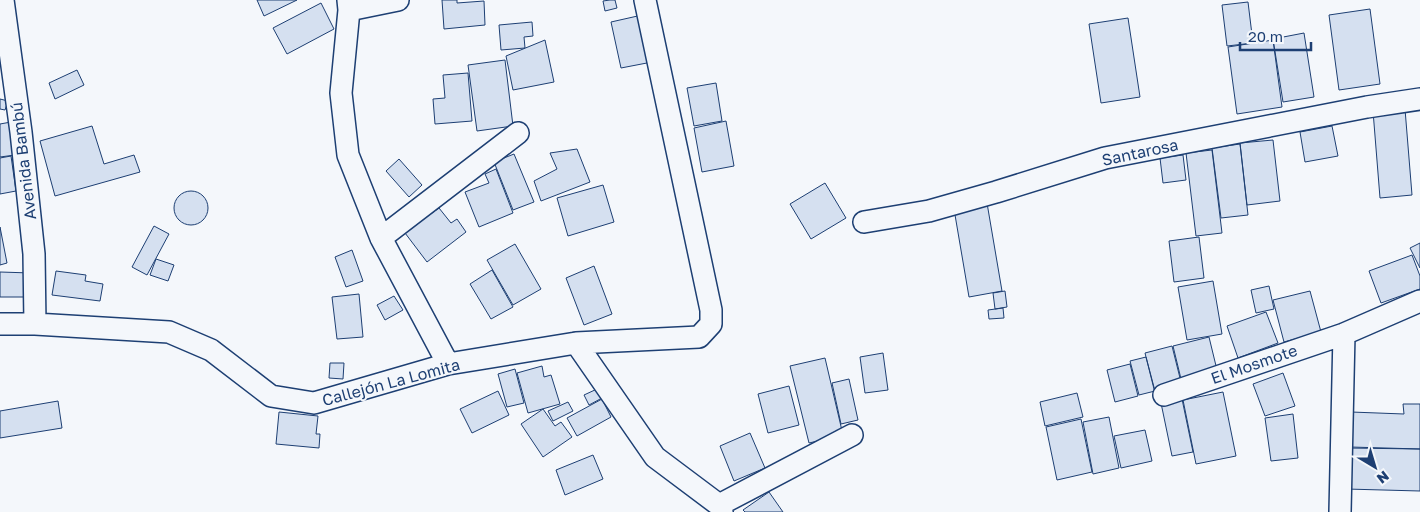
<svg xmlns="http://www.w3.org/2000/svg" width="1420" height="512" font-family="'Golos Text',sans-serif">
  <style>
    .building { fill: #d5e0f0; stroke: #1d3f73 }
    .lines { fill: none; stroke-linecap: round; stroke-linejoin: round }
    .minor-casing { stroke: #1d3f73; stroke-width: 24 }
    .minor { stroke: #f4f7fb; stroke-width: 21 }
    .labels { text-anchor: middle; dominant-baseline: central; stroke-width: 4; stroke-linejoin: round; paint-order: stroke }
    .street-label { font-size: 16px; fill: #1d3f73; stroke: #f4f7fb }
  </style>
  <rect width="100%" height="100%" fill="#f4f7fb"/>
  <!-- building -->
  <path class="building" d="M257 0H297L264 16Z
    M442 0H457V3L484 1 485 25 444 29Z
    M610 0H615L617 8 605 11 603 1Z
    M1248 2 1253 43 1227 46 1222 5Z
    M321 3 334 29 287 54 273 28Z
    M1370 9 1380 84 1339 90 1329 15Z
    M642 15 652 62 621 68 611 22Z
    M1128 18 1140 97 1101 103 1089 24Z
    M532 22 533 36 524 37 525 48 501 50 499 25Z
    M1304 33 1314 97 1283 102 1273 39Z
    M545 40 554 82 513 90 506 56Z
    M1273 40 1282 107 1237 114 1228 47Z
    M505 60 513 126 477 131 468 65Z
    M77 70 84 85 55 99 49 83Z
    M468 73 472 121 435 124 433 99 445 98 443 75Z
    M716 83 722 121 694 126 687 88Z
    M0 99 8 101 5 110 0 109Z
    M1405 109 1412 195 1380 198 1373 111Z
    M726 121 734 166 702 172 694 128Z
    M11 122 15 155 0 157V124Z
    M92 126 104 164 134 155 140 172 55 196 40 141Z
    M1332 126 1338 156 1305 162 1300 132Z
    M1273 140 1280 201 1247 205 1240 143Z
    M1240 144 1248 215 1221 218 1212 148Z
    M577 149 590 182 541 201 534 181 557 169 550 153Z
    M1212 150 1222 233 1196 236 1186 153Z
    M514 154 534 202 513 210 494 162Z
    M1183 155 1186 180 1163 183 1160 158Z
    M11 156 16 191 0 194V158Z
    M399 159 422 185 409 197 386 171Z
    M496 169 513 213 479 227 465 192 489 183 485 174Z
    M825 183 846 218 811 239 790 204Z
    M603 185 614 222 568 236 557 198Z
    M174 208a17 17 0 1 1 34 0a17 17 0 1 1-34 0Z
    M987 203 1002 291 969 297 954 209Z
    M428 208 432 213 439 208 451 223 457 219 466 232 427 262 402 229Z
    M154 226 169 234 147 275 132 267Z
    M0 227 7 263 0 265Z
    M1199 237 1204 278 1174 282 1169 241Z
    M1420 243V268L1410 248Z
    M515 244 541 289 513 305 487 260Z
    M352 250 363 281 346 287 335 257Z
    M1412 255 1420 276V289L1381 303 1369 271Z
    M156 259 174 265 168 281 150 275Z
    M594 266 612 314 584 325 566 278Z
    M492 270 513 307 491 319 470 284Z
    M56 271 86 275 85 281 103 284 100 301 52 295Z
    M0 272 31 273 30 297H0Z
    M1213 281 1222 334 1187 340 1178 287Z
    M1269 286 1274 309 1256 313 1251 290Z
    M1005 291 1007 307 995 309 993 293Z
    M1310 291 1321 332 1284 342 1273 300Z
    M359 294 363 337 337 339 332 297Z
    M394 296 403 310 385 320 377 305Z
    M1003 308 1004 318 989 319 988 310Z
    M1266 312 1278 343 1238 358 1227 326Z
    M1209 337 1217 370 1181 379 1173 346Z
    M1172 346 1182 386 1155 393 1145 353Z
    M883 353 888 390 865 393 860 357Z
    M1146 357 1155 391 1139 395 1130 361Z
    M825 358 843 435 809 443 790 366Z
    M330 363H344L343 379 329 378Z
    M1130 364 1138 396 1115 402 1107 370Z
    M542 366 544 377 551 375 560 404 528 413 517 373Z
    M515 369 524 403 507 407 498 374Z
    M1283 373 1295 406 1265 416 1253 384Z
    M849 379 858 420 841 424 832 383Z
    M789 386 799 425 768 433 758 394Z
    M597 389 602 398 589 405 584 395Z
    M498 391 509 415 472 433 460 409Z
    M1223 392 1236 456 1196 464 1183 400Z
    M1077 393 1083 417 1045 426 1040 402Z
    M602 399 611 417 577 436 567 418Z
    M1182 399 1193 452 1172 456 1161 403Z
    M58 401 62 428 0 438V411Z
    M568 402 573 411 553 421 548 411Z
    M1403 404H1420V449L1350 447 1351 412 1404 414Z
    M543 409 555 426 561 422 572 437 543 457 521 424Z
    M279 412 318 416 316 434H320L319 448 276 444Z
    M1293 414 1298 458 1271 461 1265 418Z
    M1109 417 1119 468 1093 474 1083 422Z
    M1081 419 1092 472 1057 480 1046 427Z
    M1145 430 1152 461 1121 468 1114 436Z
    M750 433 765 468 734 481 720 446Z
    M1347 448 1420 449V491L1346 489Z
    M593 455 603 479 565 495 556 470Z
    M769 492 783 512H745L743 510Z"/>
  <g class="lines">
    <!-- minor casing -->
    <g class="minor-casing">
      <path id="minor" d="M3 0 21 132 34 254 35 324
        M348 0 349 10 341 93 348 155 381 238 448 364
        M349 10 398 0
        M864 222 929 211 996 192 1105 158 1367 107 1420 99
        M381 238 518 133
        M0 324H35L169 332 211 350 271 396 314 403 448 364 576 343 655 457 719 505 722 512
        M576 343 699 337 711 324V310L645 0
        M1164 395 1344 334 1420 301
        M719 505 852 435
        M1340 512 1344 334"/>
    </g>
    <!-- minor -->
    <use href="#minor" class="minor"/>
  </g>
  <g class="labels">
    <!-- street labels -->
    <g class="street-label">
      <text transform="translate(1140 152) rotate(-12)">Santarosa</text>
      <text transform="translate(23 161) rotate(-97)">Avenida Bambú</text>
      <text transform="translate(1254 364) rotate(-19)">El Mosmote</text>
      <text transform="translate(391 382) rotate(-15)">Callejón La Lomita</text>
    </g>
  </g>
  <!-- north arrow -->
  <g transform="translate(1375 467) rotate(142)" stroke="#f4f7fb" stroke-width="4" paint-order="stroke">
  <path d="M0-4L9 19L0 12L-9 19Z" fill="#1d3f73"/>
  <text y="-8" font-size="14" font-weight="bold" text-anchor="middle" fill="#1d3f73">N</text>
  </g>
  <!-- scale -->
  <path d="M1240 42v8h71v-8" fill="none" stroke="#1d3f73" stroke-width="2.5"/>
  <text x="1248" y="42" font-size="15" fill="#1d3f73" stroke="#f4f7fb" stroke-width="4" paint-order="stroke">20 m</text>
</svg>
